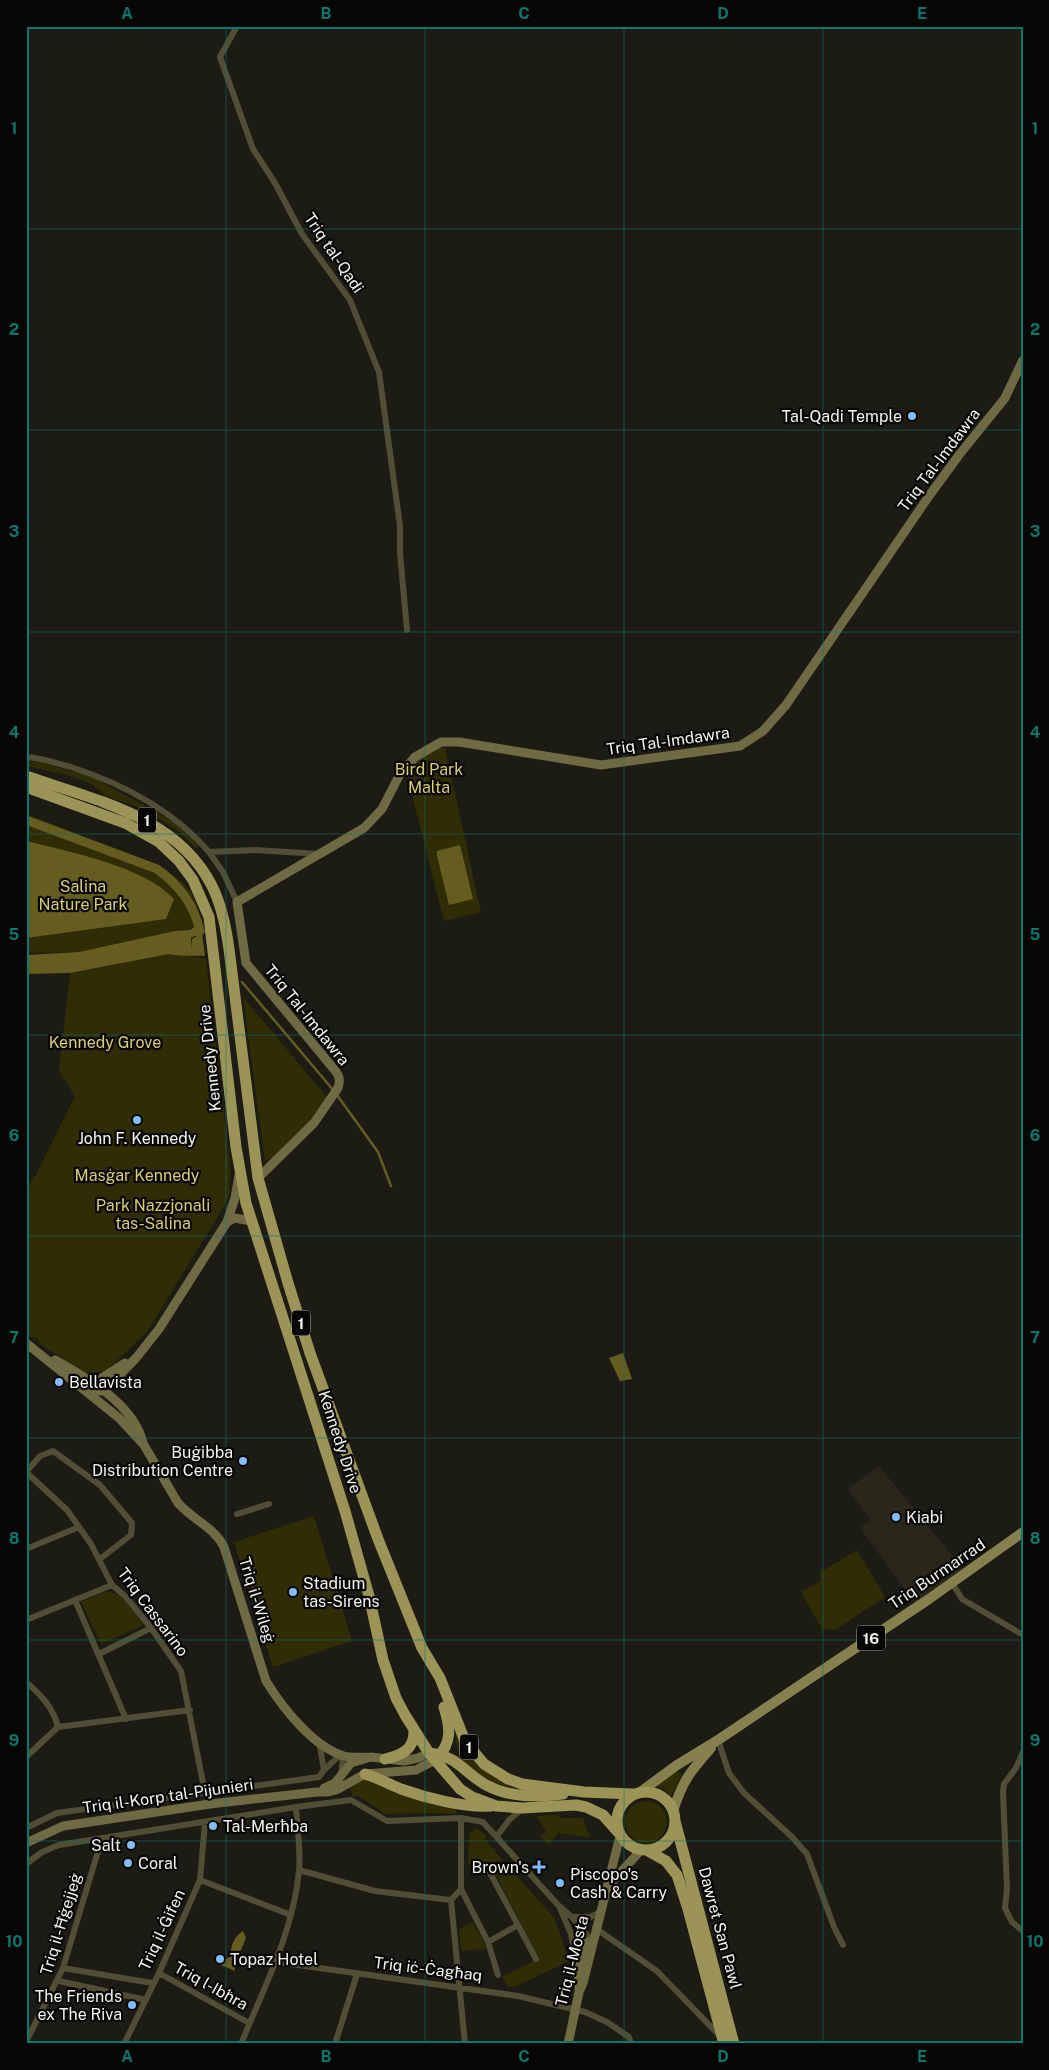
<svg xmlns="http://www.w3.org/2000/svg" width="1049" height="2070" font-family="'Public Sans',sans-serif">
  <style>
    .built { fill: #29271a }
    .green { fill: #302c05 }
    .water { fill: #655d20 }
    .lines { fill: none; stroke-linecap: round; stroke-linejoin: round }
    .stream { stroke: #655d20; stroke-width: 2.5 }
    .canal { stroke: #655d20; stroke-width: 9 }
    .street { stroke: #514e36; stroke-width: 6 }
    .secondary { stroke: #6f6a44; stroke-width: 9 }
    .primary { stroke: #86804e; stroke-width: 10 }
    .highway { stroke: #9c9457; stroke-width: 11 }
    .grid { fill: none; stroke: #0f766e; stroke-width: 1; stroke-opacity: 0.55 }
    .poi-dot { fill: #83bcfb; stroke: #070604; stroke-width: 2 }
    .labels { text-anchor: middle; dominant-baseline: central; stroke-width: 4.5; stroke-linejoin: round; paint-order: stroke }
    .shield { fill: #070604; stroke: #acaca7; stroke-width: 1 }
    .shield-label { font-size: 15px; font-weight: bold; fill: #f3f3ed }
    .street-label { font-size: 16px; fill: #f3f3ed; stroke: #070604 }
    .poi-label { font-size: 16px; fill: #f3f3ed; stroke: #070604; text-anchor: start }
    .park-label { font-size: 16px; fill: #d9cd74; stroke: #070604 }
    .neatline { fill: none; stroke: #0f766e; stroke-width: 2 }
    .grid-label { font-size: 16px; text-anchor: middle; font-weight: bold; fill: #0f766e }
  </style>
  <rect width="100%" height="100%" fill="#1d1c14"/>
  <!-- built -->
  <path class="built" d="M879 1466 963 1569 915 1603 860 1528 870 1520 848 1489Z"/>
  <!-- green -->
  <path class="green" d="M434 748H445L481 912 444 921 406 771 417 758Z
    M26 762H39L92 777 180 825 200 843 196 849 177 830 159 819 135 806 106 796 92 784 67 775 26 766Z
    M26 814 155 864C182 880 197 889 200 923L189 930 175 931 79 952 26 953Z
    M169 954C183 957 193 955 206 959L231 1175 229 1182 230 1193 223 1208 147 1332 106 1371 94 1373H85L40 1344 37 1338H32L26 1334V1189L36 1175 75 1096 59 1071 70 973Z
    M243 997 327 1097C311 1123 293 1148 265 1161Z
    M314 1516 352 1641 273 1667 234 1542Z
    M857 1550 885 1597 835 1630 822 1629 801 1592 822 1580 819 1573Z
    M107 1591 121 1596 144 1625 101 1644 81 1602Z
    M456 1728 481 1768 514 1788C481 1782 452 1766 456 1728Z
    M677 1771 682 1775 671 1796 664 1789 656 1786Z
    M363 1780H370L456 1809V1814L436 1813 385 1814 359 1796 353 1797 350 1786Z
    M625 1822a21 21 0 1 1 42 0a21 21 0 1 1-42 0Z
    M558 1815 561 1818H583L590 1838 558 1833 549 1845 540 1836 547 1832 536 1816Z
    M476 1828 486 1835 487 1842 555 1919 569 1961 517 1986 508 1987 502 1977 539 1958 490 1864 484 1867 468 1864 469 1834Z
    M473 1922 487 1949 461 1951 459 1929Z"/>
  <!-- water -->
  <path class="water" d="M26 841C70 852 143 866 174 899L166 919 26 938Z
    M460 845 473 899 449 905 437 856V851Z
    M200 923 201 932 191 938 192 949V939L202 933 205 956C191 955 183 957 169 954L70 973 26 974V955L79 952 175 931 190 930Z
    M623 1353 632 1379 620 1381 609 1358Z
    M243 1931 246 1938 240 1952 233 1958 235 1971 216 1963 230 1957C231 1947 233 1937 243 1931Z"/>
  <g class="lines">
    <!-- stream -->
    <path class="stream" d="M242 982 334 1091
      M337 1095 378 1152 391 1186"/>
    <!-- canal -->
    <path class="canal" d="M26 820 157 869C178 884 194 904 200 931L197 932"/>
    <!-- street -->
    <path class="street" d="M237 26 220 57 253 149 275 183 302 234 350 300 379 372 400 526V553L407 630
      M26 757C42 758 56 763 71 767 123 784 173 810 209 852L255 850 319 854
      M209 852 223 872 237 902
      M26 1472 67 1510 91 1544 112 1585 126 1597 151 1628 181 1671 205 1793
      M26 1472 40 1456 53 1451 100 1485 132 1523 131 1535 100 1559
      M237 1514 269 1504
      M26 1549 79 1527
      M952 1583 962 1599 1023 1635
      M75 1600 126 1719
      M26 1620 112 1585
      M99 1654 151 1628
      M26 1682C41 1695 53 1707 58 1727
      M718 1740 729 1773 744 1793 792 1837 807 1854 834 1927 843 1945
      M319 1742 324 1770
      M1023 1752 1016 1768 1004 1784 1003 1792 1007 1889 1005 1908 1012 1922 1023 1931
      M26 1757 58 1727 190 1710
      M341 1775 343 1756
      M26 1828 57 1813 319 1777 324 1770 340 1755
      M497 1836 509 1820 522 1809
      M26 1864 42 1852 59 1845 296 1807 351 1800 387 1821 461 1818 483 1822 558 1905 572 1917H590L600 1912
      M488 1869 536 1959
      M299 1870 375 1891 451 1900
      M200 1880 291 1915
      M461 1889 488 1942 498 1975
      M451 1900 465 2044
      M451 1900 461 1889V1818
      M560 1908 571 1934 577 1965
      M595 1928 657 1971 719 2035
      M571 1934 583 1942 592 1941 572 1917
      M488 1942 518 1925
      M277 1962 518 1996 585 2012 607 2022 629 2037 631 2044
      M63 1968 152 1983
      M159 1973 249 2023
      M59 1981 146 2000
      M26 2042 63 1968 102 1838
      M124 2044 159 1973 200 1880 205 1822
      M241 2044C264 1987 293 1933 299 1871 301 1850 297 1827 296 1807
      M335 2044 357 1974"/>
    <!-- secondary -->
    <path class="secondary" d="M258 1178 314 1123 338 1088C341 1079 339 1075 333 1068L246 963 237 902 364 828 382 809 400 774 415 757 441 742H459L601 765 740 746 763 731 786 705 929 496 959 455 1005 398 1023 360
      M227 1222 235 1218 251 1221
      M26 1343 119 1418 144 1445 178 1503C193 1520 214 1527 224 1547L266 1681C282 1707 313 1747 344 1756 352 1758 362 1757 371 1757
      M55 1360C87 1378 134 1404 143 1443
      M94 1383 125 1363
      M87 1391H104L136 1358 159 1329 227 1222 235 1198 239 1175
      M324 1788 335 1783 351 1763 371 1757 404 1761 418 1758 429 1753
      M26 1843 63 1826 210 1804 317 1792H328L336 1790 365 1774 416 1770 435 1760
      M611 1883 641 1850
      M579 1989 578 1967 585 1944 592 1941
      M568 2044 579 1992 583 1983 620 1836"/>
    <!-- primary -->
    <path class="primary" d="M639 1793 677 1765 718 1740 929 1599 1023 1532
      M673 1811C683 1780 690 1772 711 1748"/>
    <!-- highway -->
    <path class="highway" d="M26 776C94 800 177 816 212 886 222 906 226 927 229 949L258 1178 288 1283 310 1353 378 1539 422 1648 440 1678 465 1741 484 1764 508 1779 522 1784 584 1792 633 1794
      M26 787 125 823 159 842 179 861 193 880 209 917 236 1147 246 1203 345 1511 369 1596 383 1660 396 1698 405 1715 429 1753 460 1789 472 1797 496 1806 522 1808 576 1805 586 1807 603 1815 618 1832
      M429 1753C458 1756 463 1772 486 1785 510 1798 536 1797 563 1794
      M385 1759C402 1755 414 1750 414 1731
      M436 1759C453 1743 450 1726 444 1707
      M365 1774C378 1778 389 1784 401 1789 426 1798 465 1808 491 1806
      M617 1821a29 29 0 1 1 58 0a29 29 0 1 1-58 0Z
      M675 1821 734 2044
      M648 1851 666 1861 677 1875 688 1909 724 2044"/>
  </g>
  <!-- grid -->
  <path class="grid" d="M226 26V2044M425 26V2044M624 26V2044M823 26V2044M26 229H1023M26 430H1023M26 632H1023M26 834H1023M26 1035H1023M26 1236H1023M26 1438H1023M26 1640H1023M26 1841H1023"/>
  <!-- markers -->
  <g class="poi-dot">
    <circle cx="912" cy="416" r="5"/>
    <circle cx="137" cy="1120" r="5"/>
    <circle cx="59" cy="1382" r="5"/>
    <circle cx="243" cy="1461" r="5"/>
    <circle cx="896" cy="1517" r="5"/>
    <circle cx="293" cy="1592" r="5"/>
    <circle cx="213" cy="1826" r="5"/>
    <circle cx="131" cy="1845" r="5"/>
    <circle cx="128" cy="1863" r="5"/>
    <path d="M536.5 1859.5h5v5h5v5h-5v5h-5v-5h-5v-5h5z"/>
    <circle cx="560" cy="1883" r="5"/>
    <circle cx="220" cy="1959" r="5"/>
    <circle cx="132" cy="2005" r="5"/>
  </g>
  <g class="labels">
    <!-- shield labels -->
    <g class="shield">
      <rect x="138" y="807.5" width="18" height="25" rx="4"/>
      <rect x="292" y="1310.5" width="18" height="25" rx="4"/>
      <rect x="857" y="1625.5" width="28" height="25" rx="4"/>
      <rect x="460" y="1734.5" width="18" height="25" rx="4"/>
    </g>
    <g class="shield-label">
      <text x="147" y="820">1</text>
      <text x="301" y="1323">1</text>
      <text x="871" y="1638">16</text>
      <text x="469" y="1747">1</text>
    </g>
    <!-- street labels -->
    <g class="street-label">
      <text transform="translate(334 253) rotate(56)">Triq tal-Qadi</text>
      <text transform="translate(939 460) rotate(-53)">Triq Tal-Imdawra</text>
      <text transform="translate(668 741) rotate(-8)">Triq Tal-Imdawra</text>
      <text transform="translate(307 1015) rotate(51)">Triq Tal-Imdawra</text>
      <text transform="translate(210 1058) rotate(-96)">Kennedy Drive</text>
      <text transform="translate(340 1442) rotate(72)">Kennedy Drive</text>
      <text transform="translate(937 1574) rotate(-34)">Triq Burmarrad</text>
      <text transform="translate(257 1600) rotate(73)">Triq il-Wileġ</text>
      <text transform="translate(153 1612) rotate(53)">Triq Cassarino</text>
      <text transform="translate(168 1796) rotate(-8)">Triq il-Korp tal-Pijunieri</text>
      <text transform="translate(61 1924) rotate(-73)">Triq il-Ħġejjeġ</text>
      <text transform="translate(720 1928) rotate(75)">Dawret San Pawl</text>
      <text transform="translate(162 1930) rotate(-65)">Triq il-Ġifen</text>
      <text transform="translate(572 1961) rotate(-76)">Triq il-Mosta</text>
      <text transform="translate(428 1969) rotate(7)">Triq iċ-Ċagħaq</text>
      <text transform="translate(211 1986) rotate(29)">Triq l-Ibħra</text>
    </g>
    <!-- poi labels -->
    <g class="poi-label">
      <text x="902" y="416" text-anchor="end">Tal-Qadi Temple</text>
      <text x="137" y="1138" text-anchor="middle">John F. Kennedy</text>
      <text x="69" y="1382">Bellavista</text>
      <text x="233" y="1452" text-anchor="end">Buġibba<tspan x="233" dy="18">Distribution Centre</tspan></text>
      <text x="906" y="1517">Kiabi</text>
      <text x="303" y="1583">Stadium<tspan x="303" dy="18">tas-Sirens</tspan></text>
      <text x="223" y="1826">Tal-Merħba</text>
      <text x="121" y="1845" text-anchor="end">Salt</text>
      <text x="138" y="1863">Coral</text>
      <text x="529" y="1867" text-anchor="end">Brown's</text>
      <text x="570" y="1874">Piscopo's<tspan x="570" dy="18">Cash &amp; Carry</tspan></text>
      <text x="230" y="1959">Topaz Hotel</text>
      <text x="122" y="1996" text-anchor="end">The Friends<tspan x="122" dy="18">ex The Riva</tspan></text>
    </g>
    <!-- park labels -->
    <g class="park-label">
      <text x="429" y="769">Bird Park<tspan x="429" dy="18">Malta</tspan></text>
      <text x="83" y="886">Salina<tspan x="83" dy="18">Nature Park</tspan></text>
      <text x="105" y="1042">Kennedy Grove</text>
      <text x="137" y="1175">Masġar Kennedy</text>
      <text x="153" y="1205">Park Nazzjonali<tspan x="153" dy="18">tas-Salina</tspan></text>
    </g>
  </g>
  <!-- border -->
  <rect width="1049" height="2070" fill="none" stroke="#070604" stroke-width="55"/>
  <rect x="28" y="28" width="994" height="2014" class="neatline"/>
  <g class="grid-label">
    <text x="127" y="19">A</text>
    <text x="326" y="19">B</text>
    <text x="524" y="19">C</text>
    <text x="723" y="19">D</text>
    <text x="922" y="19">E</text>
    <text x="14" y="134">1</text>
    <text x="1035" y="134">1</text>
    <text x="14" y="335">2</text>
    <text x="1035" y="335">2</text>
    <text x="14" y="537">3</text>
    <text x="1035" y="537">3</text>
    <text x="14" y="738">4</text>
    <text x="1035" y="738">4</text>
    <text x="14" y="940">5</text>
    <text x="1035" y="940">5</text>
    <text x="14" y="1141">6</text>
    <text x="1035" y="1141">6</text>
    <text x="14" y="1343">7</text>
    <text x="1035" y="1343">7</text>
    <text x="14" y="1544">8</text>
    <text x="1035" y="1544">8</text>
    <text x="14" y="1746">9</text>
    <text x="1035" y="1746">9</text>
    <text x="14" y="1947">10</text>
    <text x="1035" y="1947">10</text>
    <text x="127" y="2062">A</text>
    <text x="326" y="2062">B</text>
    <text x="524" y="2062">C</text>
    <text x="723" y="2062">D</text>
    <text x="922" y="2062">E</text>
  </g>
</svg>
